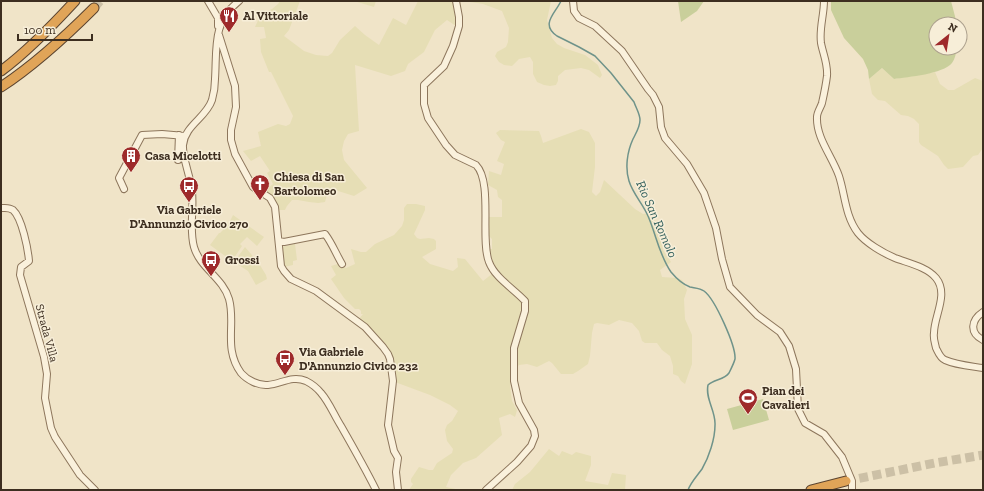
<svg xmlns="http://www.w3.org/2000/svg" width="984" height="491" font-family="'Zilla Slab',serif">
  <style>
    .farmland { fill: #e6deb5 }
    .green { fill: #c9cf9b }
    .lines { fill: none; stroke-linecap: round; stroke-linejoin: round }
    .stream { stroke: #6f938a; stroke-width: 1.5 }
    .highway-tunnel { stroke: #ccc0a6; stroke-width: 9; stroke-dasharray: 9 4.5; stroke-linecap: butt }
    .minor-casing { stroke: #8d765c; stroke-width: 8 }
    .highway-casing { stroke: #5b4430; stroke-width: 11 }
    .minor { stroke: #faf1dc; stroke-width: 6 }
    .highway { stroke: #e0a458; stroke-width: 9 }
    .labels { text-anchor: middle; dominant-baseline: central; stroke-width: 3; stroke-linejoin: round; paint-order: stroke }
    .poi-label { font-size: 12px; font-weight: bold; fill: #3d2e20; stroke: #f7eed8; text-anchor: start }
    .street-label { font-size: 12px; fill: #3d2e20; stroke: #f7eed8 }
    .water-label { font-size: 13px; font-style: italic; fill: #2f5d5a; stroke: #f7eed8 }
  </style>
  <rect width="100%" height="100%" fill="#f0e4c8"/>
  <!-- farmland -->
  <path class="farmland" d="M280 1H312H300L289 30 284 36 304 51 316 55 328 56 332 53 340 40 355 26 365 35 379 45 393 18 406 25 418 1H460L458 3V16L456 26 447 20 435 30 424 52 408 64 405 71 391 76 355 65 359 131 348 134 344 141 342 150 344 160 367 188 354 196 335 190 328 192 325 202 318 203 309 202 298 200H292L287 206 285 210H278V206L265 191 273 184 267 173 270 171 260 156 251 161 243 151 261 146 258 132 278 124 286 126 290 124 293 116 271 72H269L261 52 260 39 266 38 264 27H255L261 14 272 9 278 4Z
    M354 1H376L374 7Z
    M464 1H551L547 20 552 38 557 44 564 48 585 55 598 65 602 75 600 78 589 70 581 68 565 70 558 76V81L556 85 550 86 544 85 537 82 533 74V62L530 57 519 59 512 66 504 65 499 62 495 56 497 52 506 47 508 42 509 28 502 11 483 4Z
    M882 68 894 79 935 72 940 84 948 90H954L975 78 983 81V148L978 155 973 156 963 167 948 169 944 165 938 156 921 145 919 142V124L914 119 908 116 901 115 885 101 878 100 872 94 869 79Z
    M581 129 589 132 595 143V167L592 192 596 196 600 192 604 180 635 209 643 214 649 213 658 224 663 250 671 262 660 270 662 277 676 278 682 280 687 290 684 299 685 319 692 335V364L685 384 681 381 678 376 673 374V366L670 356 662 350 657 343H645L642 341 639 331 632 323 619 320 609 325 597 323 594 324 592 333 590 356 588 364 578 371 573 374H561L552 363 549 361 537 367 527 364 519 365 516 368 510 385 512 401 517 410 516 414 515 417 510 414 499 418 502 435 476 458 463 463 451 475 446 487 460 490H409L413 484 411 482V479L419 467 429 470H433L437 463 452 453 453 449 447 441 445 430 447 425 452 421 458 411 450 405 430 395 395 382 392 362 358 320 363 314H361V311L359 309H355L344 298 331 279 336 275 331 266 338 264 346 268 355 264 351 249 361 252H366L375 244 394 235 402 226 404 220V208L407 204H416L425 206V210L414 234 417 238 420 239 429 238 434 239 436 241V249L422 257 430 264 453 271 458 267 457 258 465 259 483 281 497 270 491 262 490 258 489 249H492V239L489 236 488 217H502V200L498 197 497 190 488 185 489 171 501 175 504 164 497 161 505 142 501 140 496 133 500 130 539 131 541 136 543 143Z
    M233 215 264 237 257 246 247 237 240 244 242 246 232 261 210 245 219 233H220L223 230 219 226 224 221 229 223Z
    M295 244 297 260 293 261V265L284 267 281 247Z
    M245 247 258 262 266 275 267 279 256 285 248 271 234 262Z
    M549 449 559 456 562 451 572 455 576 452 591 456V465L585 481 608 485 612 473 626 475 625 490H512L515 484 530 472Z"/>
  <!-- green -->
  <path class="green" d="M678 1H704L697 11 681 22Z
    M831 1H951L957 24H936V48H957C956 53 955 59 952 63 943 74 908 77 894 79L882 68 869 79 868 70 863 59 844 38 831 10Z
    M763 399 769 420 733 430 727 409Z"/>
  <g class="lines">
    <!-- stream -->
    <path class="stream" d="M561 1C555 14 540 24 557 36L579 47 595 56 611 73 634 102C636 108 640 114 640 120 640 127 636 133 633 139 627 152 625 168 629 181 633 194 643 204 648 216 656 234 659 255 671 272 676 278 682 284 690 287 694 288 700 288 704 291 715 299 736 346 735 359 734 363 731 369 729 373 724 380 714 379 708 385 705 399 716 411 715 425 715 439 709 457 702 469 697 476 691 482 688 490"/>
    <!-- highway-tunnel -->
    <path class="highway-tunnel" d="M94 8 100 1
      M846 481 935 463 983 455"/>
    <!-- minor casing -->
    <g class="minor-casing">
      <path id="minor" d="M208 1 218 18V26
        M239 1C212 22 217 48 215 79 215 86 214 93 212 100 206 118 185 125 183 145 182 158 191 177 192 192 194 210 189 229 194 247 200 268 223 278 229 299 236 324 223 348 241 373 247 380 259 386 268 385 281 384 292 375 306 381 312 384 317 388 321 393 329 402 334 415 341 426 353 447 365 468 376 490
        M456 1 459 17V26L453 46 444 66 424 85V104L428 118 446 145 455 155 476 165C493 182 480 240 489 262 495 278 513 288 525 301V311L514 348V381L519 403 534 430 535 436 531 446 517 462 486 490
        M573 1 574 11 579 18 595 26 622 51 648 89 653 95 659 107 661 127 665 138 687 164 704 193 716 228 722 259 730 287 757 315 780 332 789 346 796 369 798 409 805 423 824 434 842 457 852 481V490
        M824 1C824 15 819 29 821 43 823 54 828 64 827 76 826 84 824 94 822 103 821 107 817 112 817 117 816 138 832 156 839 176 845 194 845 216 858 233 866 243 883 253 895 258 908 263 927 267 936 278 949 294 934 316 934 333 933 338 935 343 936 348 938 352 940 358 945 360 956 365 970 366 983 368
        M219 35 235 86 236 107 231 130V140L235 154 253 187 270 198 275 207 281 266 284 271 291 279 316 291 365 327 383 347 388 354 390 359 393 381 388 425 394 451 398 458 396 472 398 490
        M178 160 179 135
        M124 189 119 178 142 135 162 134 185 136
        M1 208C5 208 9 207 13 210 22 218 28 249 29 261L21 267 20 275 44 357 47 374 45 398 51 428 55 437 80 475 95 490
        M279 241 284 242 325 234C332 243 336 254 342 264
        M983 312C971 320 969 333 983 340"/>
    </g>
    <!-- highway casing -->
    <g class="highway-casing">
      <path id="highway" d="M1 71C28 51 52 26 75 1
        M1 87C36 64 65 37 94 8
        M811 490 846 481"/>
    </g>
    <!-- minor -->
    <use href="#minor" class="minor"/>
    <!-- highway -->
    <use href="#highway" class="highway"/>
  </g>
  <!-- icons -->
  <defs>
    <g id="restaurant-pin" transform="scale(1)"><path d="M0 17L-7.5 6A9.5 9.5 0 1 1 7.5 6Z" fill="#9e2a2b" stroke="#f7eed8"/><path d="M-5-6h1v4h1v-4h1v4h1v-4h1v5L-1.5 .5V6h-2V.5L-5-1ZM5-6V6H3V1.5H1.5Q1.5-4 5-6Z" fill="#fff"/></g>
    <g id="building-pin" transform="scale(1)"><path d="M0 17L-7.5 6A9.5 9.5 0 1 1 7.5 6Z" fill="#9e2a2b" stroke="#f7eed8"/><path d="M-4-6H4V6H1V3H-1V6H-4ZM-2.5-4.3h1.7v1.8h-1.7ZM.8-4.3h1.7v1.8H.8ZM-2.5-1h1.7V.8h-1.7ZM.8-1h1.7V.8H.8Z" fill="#fff"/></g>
    <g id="church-pin" transform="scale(1)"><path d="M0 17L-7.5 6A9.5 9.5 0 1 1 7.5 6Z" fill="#9e2a2b" stroke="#f7eed8"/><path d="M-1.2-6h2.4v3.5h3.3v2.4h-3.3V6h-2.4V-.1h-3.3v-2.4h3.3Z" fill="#fff"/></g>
    <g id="bus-pin" transform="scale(1)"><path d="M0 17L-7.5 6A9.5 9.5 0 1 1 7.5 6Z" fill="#9e2a2b" stroke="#f7eed8"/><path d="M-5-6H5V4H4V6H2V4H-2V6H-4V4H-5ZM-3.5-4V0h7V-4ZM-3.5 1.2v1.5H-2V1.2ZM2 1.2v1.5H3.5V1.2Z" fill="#fff"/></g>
    <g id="stadium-pin" transform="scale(1)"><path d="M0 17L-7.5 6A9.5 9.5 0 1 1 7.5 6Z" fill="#9e2a2b" stroke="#f7eed8"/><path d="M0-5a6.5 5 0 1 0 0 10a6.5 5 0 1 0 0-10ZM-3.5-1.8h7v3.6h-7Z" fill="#fff"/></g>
  </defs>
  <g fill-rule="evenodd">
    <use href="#restaurant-pin" x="229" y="16"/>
    <use href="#building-pin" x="131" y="156"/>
    <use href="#church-pin" x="260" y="184"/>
    <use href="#bus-pin" x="189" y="186"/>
    <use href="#bus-pin" x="211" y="260"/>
    <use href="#bus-pin" x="285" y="359"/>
    <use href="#stadium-pin" x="748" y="398"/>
  </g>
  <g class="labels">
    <!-- poi labels -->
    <g class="poi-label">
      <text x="243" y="16">Al Vittoriale</text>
      <text x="145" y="156">Casa Micelotti</text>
      <text x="274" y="177">Chiesa di San<tspan x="274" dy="14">Bartolomeo</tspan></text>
      <text x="189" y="210" text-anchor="middle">Via Gabriele<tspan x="189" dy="14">D'Annunzio Civico 270</tspan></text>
      <text x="225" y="260">Grossi</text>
      <text x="299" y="352">Via Gabriele<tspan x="299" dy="14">D'Annunzio Civico 232</tspan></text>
      <text x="762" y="391">Pian dei<tspan x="762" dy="14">Cavalieri</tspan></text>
    </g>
    <!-- street labels -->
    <g class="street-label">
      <text transform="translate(47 333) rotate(75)">Strada Villa</text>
    </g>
    <!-- water labels -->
    <g class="water-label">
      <text transform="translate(657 219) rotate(66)">Rio San Romolo</text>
    </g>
  </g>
  <!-- border -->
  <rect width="984" height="491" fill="none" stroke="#3d2e20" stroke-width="4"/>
  <!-- north arrow -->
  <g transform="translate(948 36) rotate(30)"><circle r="19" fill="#f7eed8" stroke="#ada18e"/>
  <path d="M0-3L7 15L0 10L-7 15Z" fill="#9e2a2b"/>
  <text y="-6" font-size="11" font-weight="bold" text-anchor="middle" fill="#3d2e20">N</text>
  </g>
  <!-- scale -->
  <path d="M18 34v6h74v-6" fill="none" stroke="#3d2e20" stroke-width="2"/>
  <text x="24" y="34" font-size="12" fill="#3d2e20" stroke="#f7eed8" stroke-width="3" paint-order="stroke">100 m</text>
</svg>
